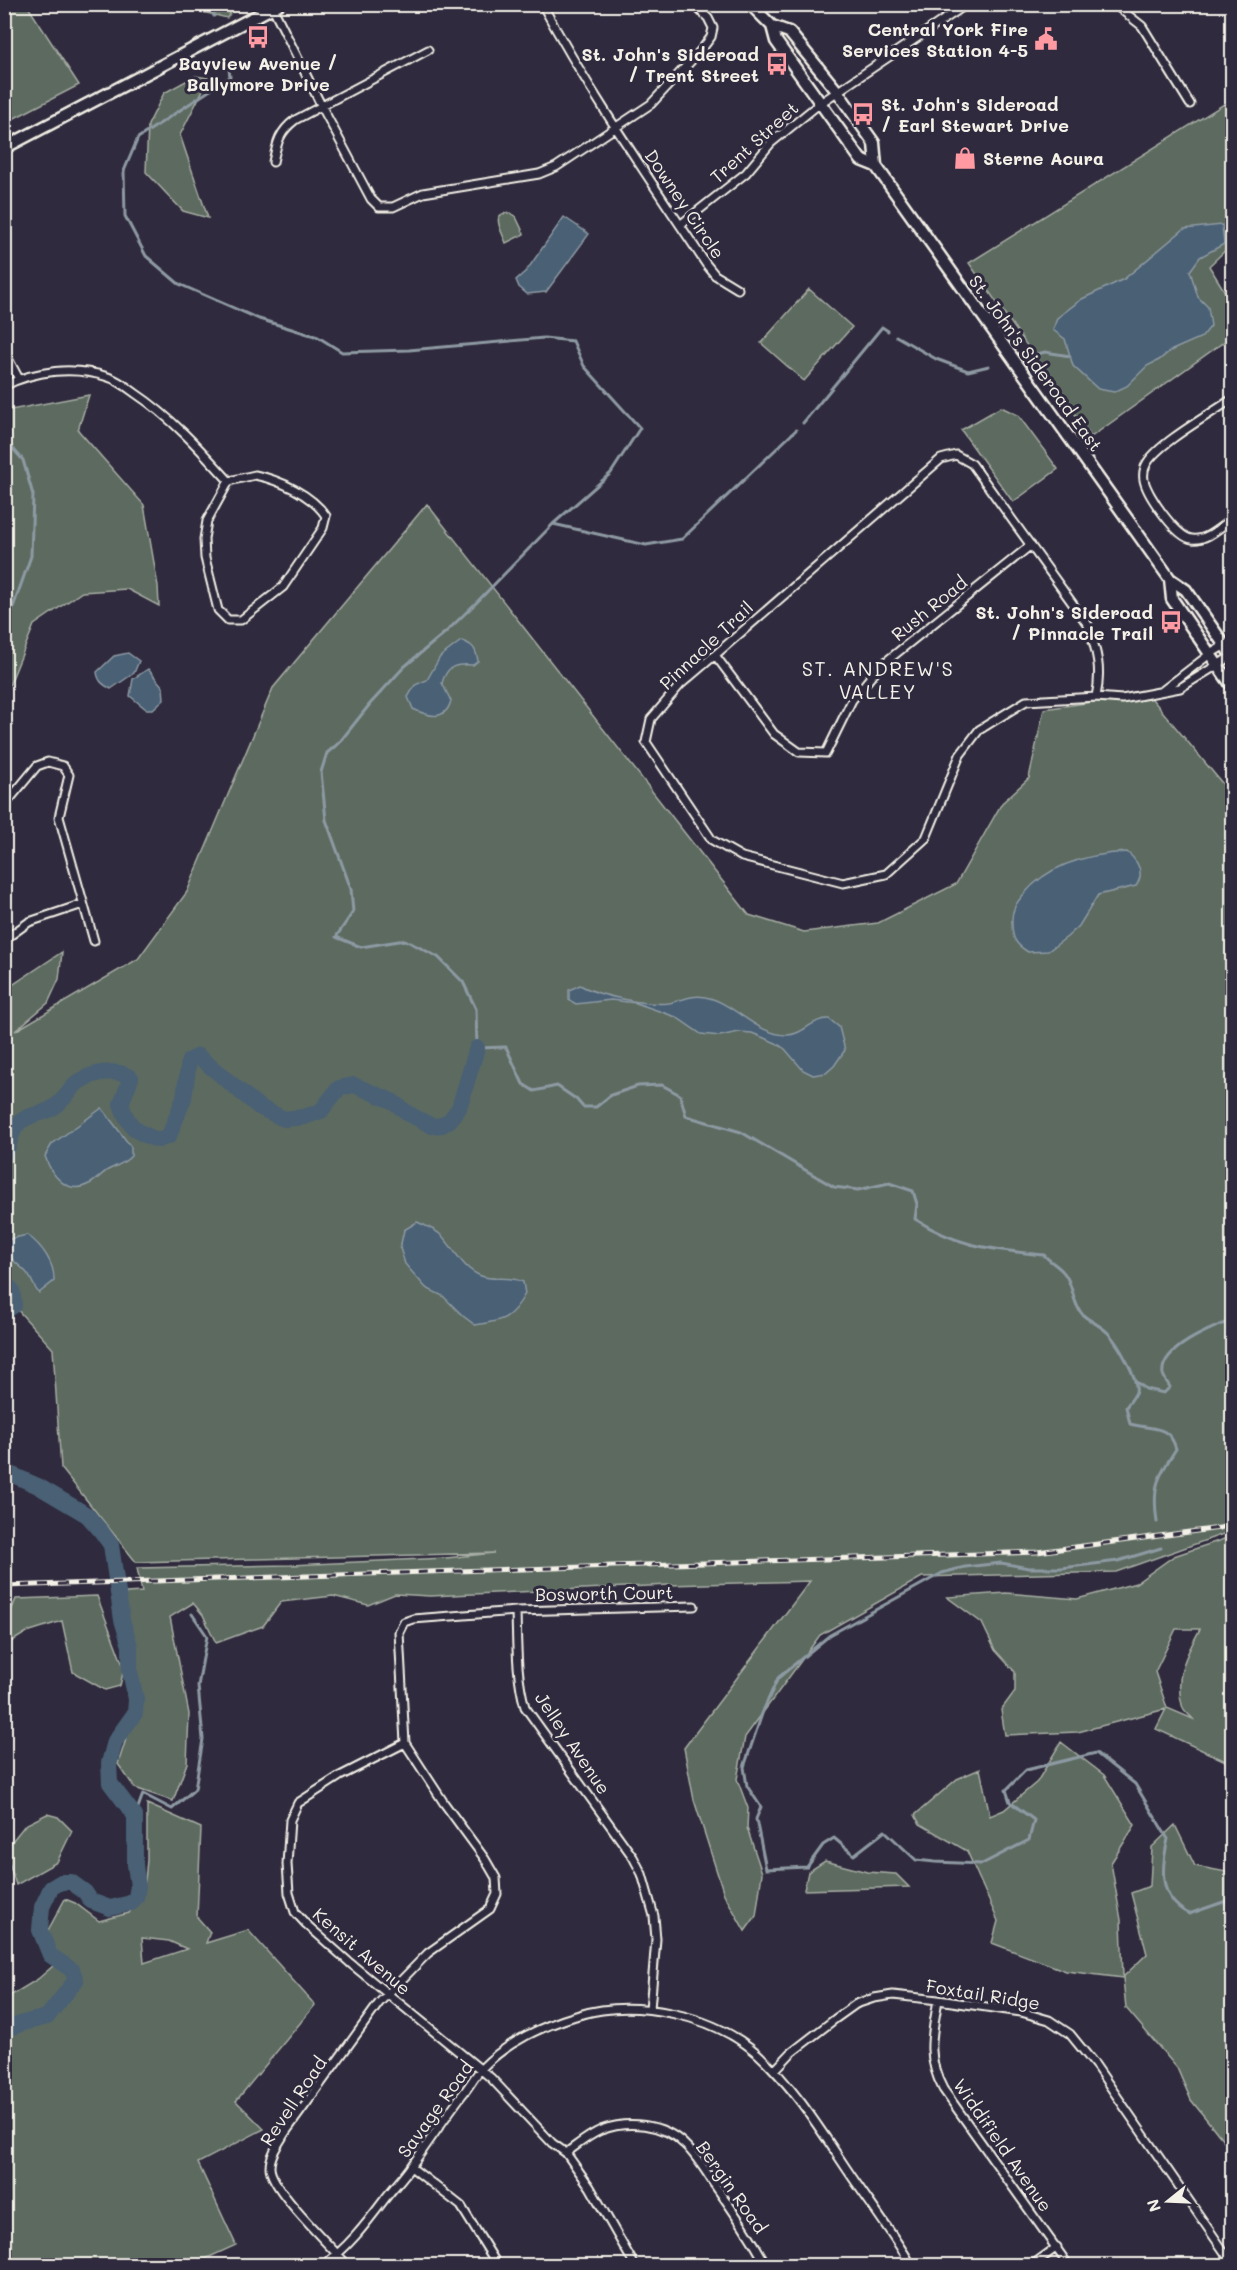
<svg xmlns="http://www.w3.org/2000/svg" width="1237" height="2270" font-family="Mali,sans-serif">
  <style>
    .green { fill: #5c6b61; stroke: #a8aea4; stroke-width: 1.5; fill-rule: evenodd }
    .water { fill: #4a6075; stroke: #8e9aa3; stroke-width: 1.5 }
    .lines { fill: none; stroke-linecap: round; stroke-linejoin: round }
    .stream { stroke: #8e9aa3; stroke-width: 3 }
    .river { stroke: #4a6075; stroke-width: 16 }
    .street-casing { stroke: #f4f1e8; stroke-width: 11 }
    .secondary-casing { stroke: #f4f1e8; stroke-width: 15 }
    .primary-casing { stroke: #f4f1e8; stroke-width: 15 }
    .street { stroke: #2f2a3d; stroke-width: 7 }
    .secondary { stroke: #2f2a3d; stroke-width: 10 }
    .primary { stroke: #2f2a3d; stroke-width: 10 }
    .rail-casing { stroke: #f4f1e8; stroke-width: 5 }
    .rail { stroke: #2f2a3d; stroke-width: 3; stroke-dasharray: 9; stroke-linecap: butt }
    .labels { text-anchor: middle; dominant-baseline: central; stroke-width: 6; stroke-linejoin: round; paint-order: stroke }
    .poi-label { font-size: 18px; font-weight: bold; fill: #f4f1e8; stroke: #2f2a3d; text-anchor: end }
    .street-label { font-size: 18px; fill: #f4f1e8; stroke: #2f2a3d }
    .neighbourhood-label { font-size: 20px; letter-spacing: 1.5px; fill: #f4f1e8; stroke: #2f2a3d }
  </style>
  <rect width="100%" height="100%" fill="#2f2a3d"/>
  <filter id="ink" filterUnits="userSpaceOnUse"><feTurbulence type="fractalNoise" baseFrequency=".0167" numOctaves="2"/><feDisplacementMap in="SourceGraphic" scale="12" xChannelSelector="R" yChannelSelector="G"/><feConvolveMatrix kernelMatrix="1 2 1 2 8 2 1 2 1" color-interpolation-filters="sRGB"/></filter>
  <g filter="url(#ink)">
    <!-- green -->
    <path class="green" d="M4 5H27L79 85 5 123Z
      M181 5H236L227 18 182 7Z
      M195 76 209 78 180 135 208 218 183 211 146 172 148 125 164 93Z
      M1232 99V244L1209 266 1232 303V336L1091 437 969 263Z
      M510 213 516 217 524 234 506 243C502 232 489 212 510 213Z
      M809 289 852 327 804 381 761 343Z
      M89 395 78 430 144 505 158 586 159 606 127 589 82 592 34 625 5 696V411Z
      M1001 407 1018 415 1058 469 1013 502 961 430Z
      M427 504 749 915 804 932 878 923 956 884 1002 803 1029 778 1044 709 1148 694 1227 789 1232 787V1531L1116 1572 922 1577 820 1635 745 1737 737 1779 748 1808 747 1828 762 1873 756 1916 745 1931 724 1894 694 1800 684 1748 810 1581 670 1585 430 1596 395 1594 368 1605 333 1596 281 1602 263 1626 216 1643 203 1615 193 1603 170 1617 189 1714 187 1763 173 1801 135 1788 118 1764 133 1717 137 1695 124 1604 126 1593 142 1592 137 1568 291 1565 446 1558 494 1553 136 1562 61 1468 53 1349 5 1296V990L62 952 59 979 48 1003 15 1031 138 959 187 892 273 688Z
      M1227 1538H1232V1764L1156 1729 1166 1709 1078 1732 1005 1735 1001 1710 1015 1691V1672L995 1650 982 1623 947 1597 1006 1593 1077 1599 1136 1583 1174 1556ZM1176 1629H1200C1187 1653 1174 1676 1182 1705 1183 1711 1190 1715 1193 1719L1167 1708 1155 1672Z
      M97 1596 124 1668 120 1686 105 1690 73 1672 62 1621 27 1632 6 1645 5 1626 16 1599Z
      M1061 1742 1104 1775 1135 1825 1111 1863 1121 1920 1123 1977 1147 1954 1131 1893 1150 1886 1152 1847 1175 1825 1195 1866 1232 1873V2151L1191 2100 1177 2068 1126 2008 1123 1978 1066 1971 992 1943 998 1921 967 1851 920 1824 915 1815 957 1779 980 1769 990 1816 1004 1810 1037 1782Z
      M147 1804 201 1828 197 1917 210 1932 206 1943 248 1930 315 2005 236 2101 264 2129 198 2163 236 2245 192 2265H5L4 2092 8 2080 4 2079 5 1999 38 1979 61 1959 46 1934 65 1899 75 1903 99 1921 129 1913 144 1891 147 1860ZM142 1938 169 1941 187 1949 144 1963Z
      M47 1814 58 1817 72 1831 57 1862 16 1885 5 1850 25 1825Z
      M825 1861 867 1872 896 1874 909 1887 804 1890 808 1872Z"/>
    <!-- water -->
    <path class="water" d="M564 217 589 234 546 292 527 294 519 287 516 280 527 270Z
      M1222 225 1224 244 1200 257 1190 271 1198 297 1208 307 1211 326 1202 337 1170 351 1159 360 1147 366 1127 386 1114 392 1098 389 1073 366 1065 339 1053 330 1057 318 1082 299 1124 279 1184 229Z
      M461 641C473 644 476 649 478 661L473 665C456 664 447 665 442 683L451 701C445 722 428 716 413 709L408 697 415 685 427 680 440 657Z
      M128 653 139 661 134 673 111 689C103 685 98 681 97 672L114 656Z
      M148 669 163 687 164 699 153 709H146L130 696 133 679Z
      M1127 852C1139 862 1145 873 1136 886L1098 895 1079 926 1067 937 1048 951 1028 952C1015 944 1012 938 1012 923 1011 911 1016 903 1024 894 1049 864 1089 854 1127 852Z
      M580 985C599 996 648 1006 669 1003 681 1001 692 994 705 997 734 1002 756 1035 787 1035 803 1035 813 1018 829 1019L839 1027 845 1050 834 1066 826 1073 813 1075 803 1070 785 1049 776 1043 752 1033 739 1032 720 1036 701 1034 676 1017 636 1003 611 1000 576 1004 569 1000V990Z
      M102 1108 131 1147V1156C124 1164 117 1165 108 1170 101 1174 96 1181 89 1184 67 1196 51 1175 45 1156L52 1144Z
      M417 1222C426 1226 435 1229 442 1236 455 1249 462 1269 481 1276 494 1281 510 1275 523 1282L525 1294C511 1319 503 1321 475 1325L463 1316 443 1296 426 1288 405 1264 400 1248 404 1230Z
      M27 1235C42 1245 55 1264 54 1281L39 1293C33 1287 32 1278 26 1272 18 1263 8 1260 6 1246L10 1239Z"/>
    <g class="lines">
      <!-- stream -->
      <path class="stream" d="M208 4 214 16
        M228 61 230 77 138 138 124 171 125 216 146 256 179 284 259 319 318 337 342 352 409 350 544 338 573 341 584 366 640 428 611 473 553 524
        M896 336 936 359 968 371 989 366
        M1037 354 1045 352 1070 356
        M803 423 882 327 888 331
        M796 430 682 539 646 545 553 524 478 601 447 631 404 667 370 704 339 743 327 753 321 772 326 820 351 889 353 912 336 937 361 947 405 940 438 957 463 982 476 1009 477 1048 506 1047 523 1084 534 1091 557 1086 576 1099 583 1107H596L611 1095 638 1086 662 1085 680 1095 686 1116 741 1132 834 1187 858 1190 889 1183 913 1191 917 1204 915 1219C960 1248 992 1249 1044 1255 1050 1262 1059 1266 1064 1273 1074 1285 1072 1304 1083 1315 1091 1322 1102 1326 1109 1334 1118 1344 1139 1379 1136 1392 1134 1397 1129 1403 1126 1407L1130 1424C1153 1430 1169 1424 1176 1449 1157 1478 1152 1487 1157 1522
        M4 633 31 556 33 495 23 460 7 442
        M1136 1382 1146 1389 1164 1393 1170 1387C1168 1384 1164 1378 1163 1374 1159 1348 1214 1327 1232 1320
        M1161 1548 1118 1561 1062 1568H1029L1001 1563 965 1567 942 1573 830 1635 778 1678 763 1711 744 1767 747 1786 761 1807 756 1819 766 1869 807 1867 823 1845 834 1838 854 1855 885 1831 916 1860 935 1862 982 1864 1029 1840 1034 1820 1010 1802 1006 1790 1026 1770 1096 1753 1135 1784 1168 1839C1161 1869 1158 1898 1189 1914L1232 1899
        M135 1816 143 1794 172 1809 195 1789 203 1739 198 1686 207 1636 192 1614"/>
      <!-- river -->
      <path class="river" d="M4 1154C11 1145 10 1132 18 1124 27 1114 40 1115 51 1109 62 1103 67 1094 74 1086 87 1073 116 1067 131 1078L121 1104C128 1126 136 1133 158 1140L169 1136 184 1098 189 1061 198 1056 259 1107 284 1119 304 1117 321 1111 339 1088 354 1085 392 1101 409 1114 432 1126 442 1125 450 1120 459 1108 477 1048
        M4 1282 12 1290 14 1305 4 1313
        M4 1471 38 1486 87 1515 101 1531 111 1545 122 1620 130 1646V1672L136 1699 135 1713 115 1741 109 1763 110 1783 135 1816V1865L138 1886 136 1897 131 1903 110 1908 91 1901 85 1892 71 1882H61L51 1888 42 1907 40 1930 50 1955 72 1970 76 1980 47 2017 23 2023 4 2030"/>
      <!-- street casing -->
      <g class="street-casing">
        <path id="street" d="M542 4C591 95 649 178 706 264L715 275 738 289
          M1114 4 1142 26 1190 104
          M273 8 322 107 371 199 379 207H393L423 193 539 174 556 167 651 104 702 49 711 37 713 28 708 18 693 4
          M273 162C277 143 279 132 295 120L428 50
          M680 225 746 173 771 143 819 104 967 4
          M4 351 19 379
          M4 386C36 370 74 366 108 377 118 380 127 387 135 393 171 417 200 449 229 481
          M1232 399C1211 414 1160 442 1147 463 1144 468 1143 474 1144 480 1147 495 1177 538 1192 539 1207 541 1221 526 1232 519
          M956 455 972 464 1088 625C1097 652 1102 669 1096 697L1026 701 979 730 960 755 926 838 886 874 843 883 742 857 712 840 646 742 651 719 681 684 715 655 941 459Z
          M255 475C280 480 312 495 326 516L323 528 283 587 241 620H228L218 610 205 558 204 539 207 521 229 481Z
          M715 655 774 734 799 752 826 753 852 700 878 668 1031 545
          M1162 691 1210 654 1232 641
          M1096 697 1122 699 1180 688 1232 656
          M4 806 37 766 48 762 63 766 69 775 59 817 94 941
          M4 940 29 922 83 904
          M516 1611C517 1643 516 1676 525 1707L633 1857 642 1874 654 1916 656 1939 650 2009
          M405 1743 340 1776 298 1803 290 1820 287 1864 289 1893 295 1912 306 1924 350 1963 491 2078 552 2143 566 2153 590 2187 635 2266
          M938 2000C932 2035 926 2057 943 2089L1069 2266
          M775 2070 791 2053 835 2019 856 2004 874 1998 893 1995 938 2000 1021 2012 1049 2020 1070 2034 1096 2066 1232 2263
          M566 2153C577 2145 589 2135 601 2130 627 2120 663 2123 684 2144 696 2155 705 2170 714 2184 733 2210 751 2237 767 2266
          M411 2167 461 2206 498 2266
          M322 2266C347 2249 366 2224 384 2200 393 2188 404 2177 412 2165 429 2142 445 2117 462 2095 469 2087 474 2077 481 2069 508 2041 542 2026 579 2015 635 1998 714 2015 758 2054 793 2086 820 2129 846 2168 868 2201 892 2232 912 2266
          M348 2266C332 2247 270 2189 270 2167 270 2155 279 2143 285 2133L379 2003 428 1953 490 1909 497 1894 496 1878 485 1859 444 1803 405 1743 399 1632 404 1622 413 1619 516 1611 694 1606
          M1031 2266 1057 2247"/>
      </g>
      <!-- secondary casing -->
      <g class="secondary-casing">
        <path id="secondary" d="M1225 646 1232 656"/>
      </g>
      <!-- primary casing -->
      <g class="primary-casing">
        <path id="primary" d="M750 4 772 26 789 32 837 91 874 143 876 166 1170 579 1186 590 1225 646
          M772 26 776 41 861 160 876 166
          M4 148 279 4
          M1170 579 1172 599 1232 686"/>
      </g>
      <!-- street -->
      <use href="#street" class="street"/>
      <!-- secondary -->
      <use href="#secondary" class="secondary"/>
      <!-- primary -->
      <use href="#primary" class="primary"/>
      <!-- rail casing -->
      <g class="rail-casing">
        <path id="rail" d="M4 1586 1037 1552 1220 1528 1232 1524"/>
      </g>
      <!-- rail -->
      <use href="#rail" class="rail"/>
    </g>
  </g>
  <!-- icons -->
  <defs>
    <g id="bus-bare" transform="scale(1.8)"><path d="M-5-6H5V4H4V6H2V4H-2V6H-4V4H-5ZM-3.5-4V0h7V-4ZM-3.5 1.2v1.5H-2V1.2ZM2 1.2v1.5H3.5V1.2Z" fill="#ff9aa2" stroke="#2f2a3d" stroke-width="2.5" paint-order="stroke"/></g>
    <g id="civic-bare" transform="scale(1.8)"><path d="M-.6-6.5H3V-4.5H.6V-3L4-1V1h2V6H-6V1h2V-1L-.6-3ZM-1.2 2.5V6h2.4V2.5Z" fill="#ff9aa2" stroke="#2f2a3d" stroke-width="2.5" paint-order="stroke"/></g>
    <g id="shop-bare" transform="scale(1.8)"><path d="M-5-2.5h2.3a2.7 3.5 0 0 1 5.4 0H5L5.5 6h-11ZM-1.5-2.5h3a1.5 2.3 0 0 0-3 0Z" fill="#ff9aa2" stroke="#2f2a3d" stroke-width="2.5" paint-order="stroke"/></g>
  </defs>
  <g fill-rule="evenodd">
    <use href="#bus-bare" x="258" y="37"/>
    <use href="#civic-bare" x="1046" y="39"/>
    <use href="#bus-bare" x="777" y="64"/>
    <use href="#bus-bare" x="863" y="114"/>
    <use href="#shop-bare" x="965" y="158"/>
    <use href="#bus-bare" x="1171" y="622"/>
  </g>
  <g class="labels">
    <!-- poi labels -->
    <g class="poi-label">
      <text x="1028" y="29">Central York Fire<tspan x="1028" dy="21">Services Station 4-5</tspan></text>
      <text x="759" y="54">St. John's Sideroad<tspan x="759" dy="21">/ Trent Street</tspan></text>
      <text x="258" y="63" text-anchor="middle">Bayview Avenue /<tspan x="258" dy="21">Ballymore Drive</tspan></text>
      <text x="881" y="104" text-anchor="start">St. John's Sideroad<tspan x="881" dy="21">/ Earl Stewart Drive</tspan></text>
      <text x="983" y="158" text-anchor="start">Sterne Acura</text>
      <text x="1153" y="612">St. John's Sideroad<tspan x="1153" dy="21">/ Pinnacle Trail</tspan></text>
    </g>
    <!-- street labels -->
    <g class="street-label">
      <text transform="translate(754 142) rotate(-42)">Trent Street</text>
      <text transform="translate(685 204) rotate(56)">Downey Circle</text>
      <text transform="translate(1036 363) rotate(54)">St. John's Sideroad East</text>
      <text transform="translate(929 608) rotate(-39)">Rush Road</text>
      <text transform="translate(706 645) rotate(-43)">Pinnacle Trail</text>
      <text transform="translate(604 1593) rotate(-1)">Bosworth Court</text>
      <text transform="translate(573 1743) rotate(56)">Jelley Avenue</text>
      <text transform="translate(362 1951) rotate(41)">Kensit Avenue</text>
      <text transform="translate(983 1994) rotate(9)">Foxtail Ridge</text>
      <text transform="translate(293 2101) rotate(-56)">Revell Road</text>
      <text transform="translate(435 2109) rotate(-54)">Savage Road</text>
      <text transform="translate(1003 2145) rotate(55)">Widdifield Avenue</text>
      <text transform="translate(732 2187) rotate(55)">Bergin Road</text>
    </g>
    <!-- neighbourhood labels -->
    <g class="neighbourhood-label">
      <text x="878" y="668">ST. ANDREW'S<tspan x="878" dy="23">VALLEY</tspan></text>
    </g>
  </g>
  <!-- margin -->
  <rect width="1237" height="2270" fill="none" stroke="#2f2a3d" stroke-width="24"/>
  <rect x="12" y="12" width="1213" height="2246" fill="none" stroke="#f4f1e8" stroke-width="2" filter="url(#ink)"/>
  <!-- north arrow -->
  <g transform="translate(1168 2201) rotate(252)" stroke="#2f2a3d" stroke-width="4.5" paint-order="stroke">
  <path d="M0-4.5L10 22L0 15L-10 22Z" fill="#f4f1e8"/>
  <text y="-9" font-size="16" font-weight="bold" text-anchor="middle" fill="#f4f1e8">N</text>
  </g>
</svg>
